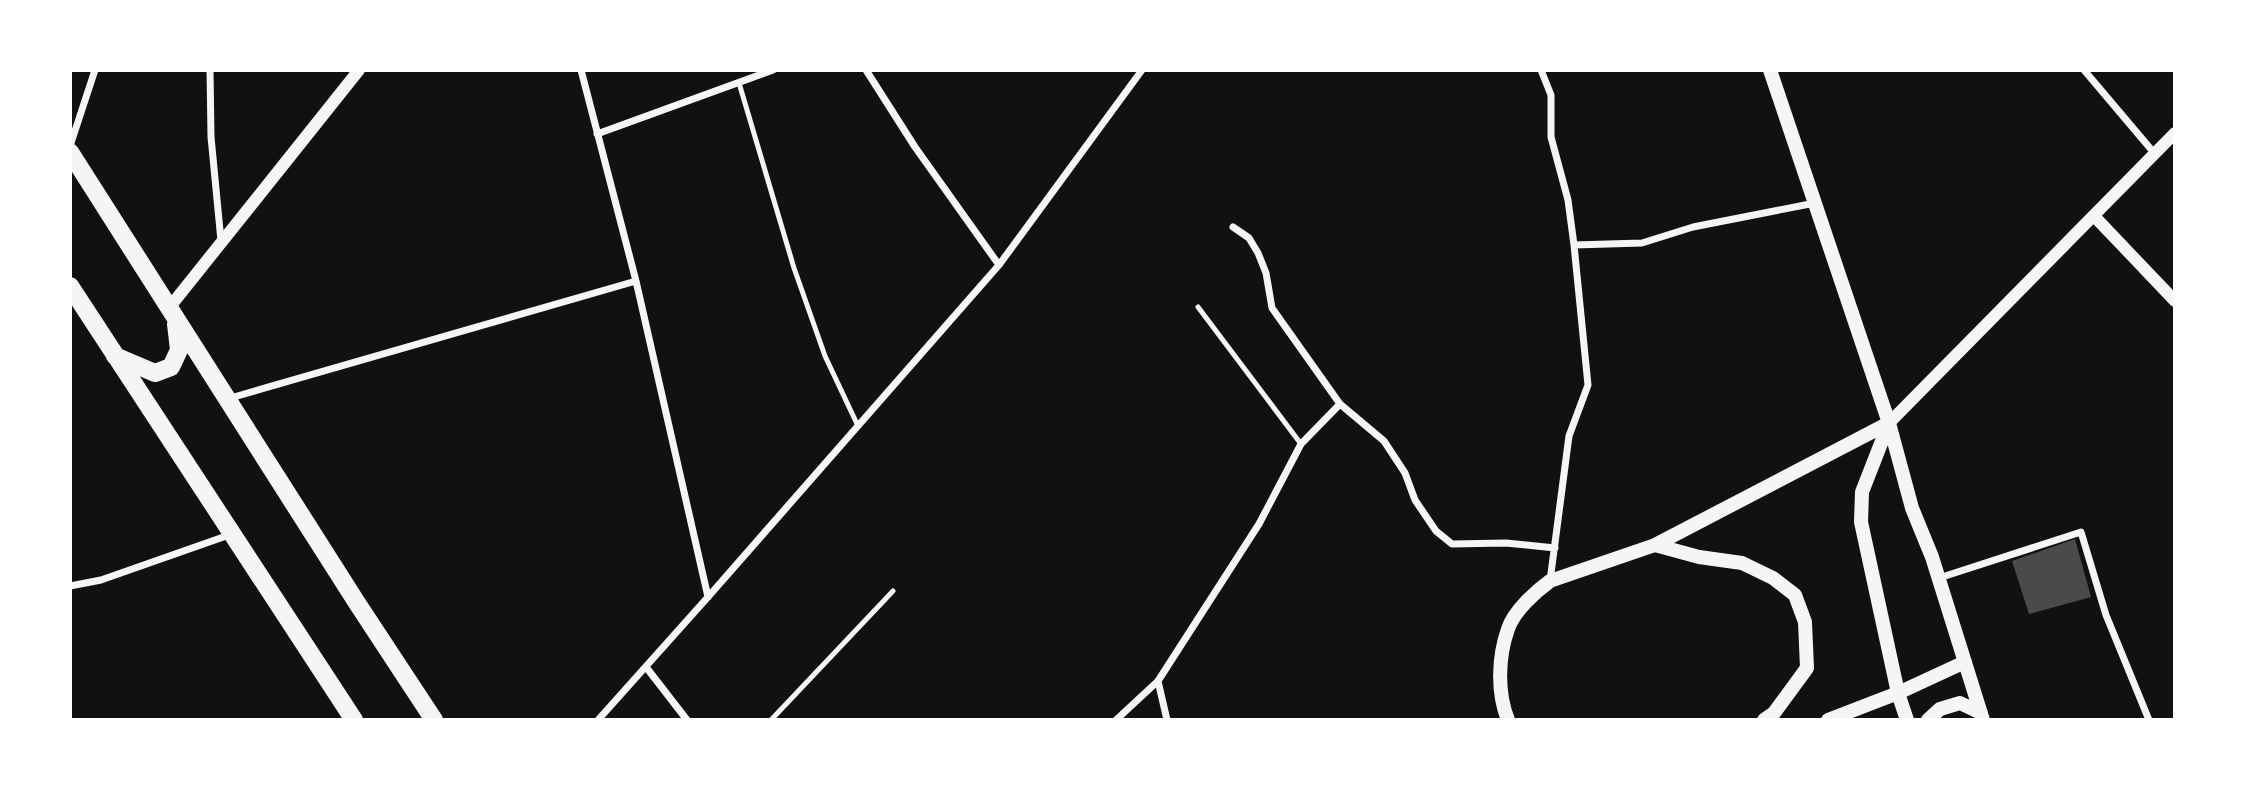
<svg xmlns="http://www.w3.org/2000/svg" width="2245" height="790" font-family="'Space Grotesk',sans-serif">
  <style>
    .building { fill: #4a4a4a }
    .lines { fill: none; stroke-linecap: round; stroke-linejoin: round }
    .service { stroke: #f5f5f5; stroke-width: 5 }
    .minor { stroke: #f5f5f5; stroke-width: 7 }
    .tertiary { stroke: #f5f5f5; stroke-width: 12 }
    .secondary { stroke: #f5f5f5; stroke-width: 14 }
    .primary { stroke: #f5f5f5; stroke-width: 18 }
  </style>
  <rect width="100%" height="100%" fill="#111"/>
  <!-- building -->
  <path class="building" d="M2075 539 2091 597 2029 614 2012 561Z"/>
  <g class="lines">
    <!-- service -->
    <path class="service" d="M739 83 794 268 825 356 858 426
      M1198 307 1301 444
      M771 720 893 591"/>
    <!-- minor -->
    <path class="minor" d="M210 70 211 137 221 241
      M581 70 636 281 708 597
      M866 70 915 147 999 265
      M1541 70 1551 95V137L1568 200 1574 245 1588 385 1569 436 1550 581
      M2084 70 2155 154
      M597 134 773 70
      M70 146 95 70
      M1233 227 1249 238 1258 253 1266 273 1272 308 1340 404
      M1574 245 1642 243 1693 227 1815 203
      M227 399 636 281
      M1939 578 2081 532 2106 615 2149 720
      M70 586 101 580 232 534
      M646 667 687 720
      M1158 681 1167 720
      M598 720 708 597 999 265 1142 70
      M1116 720 1158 681 1259 524 1301 444 1340 404 1384 441 1405 473 1415 500 1436 531 1452 544 1506 543 1555 548"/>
    <!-- tertiary -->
    <path class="tertiary" d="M2094 216 2175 301
      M169 308 359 70
      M1889 423 2175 133"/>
    <!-- secondary -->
    <path class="secondary" d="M1770 70 1889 423 1912 508 1932 557 1983 720
      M1889 423 1862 492 1861 522 1898 693 1907 720
      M1655 545 1889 423
      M1508 720C1497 693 1498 657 1508 629 1514 611 1535 592 1550 581L1655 545 1699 557 1742 563 1773 578 1795 595 1805 622 1807 668 1774 713 1764 720
      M1828 720 1898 693 1965 662
      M1928 720 1940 709 1960 703 1981 713"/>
    <!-- primary -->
    <path class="primary" d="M70 152 357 603 434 720
      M70 286 354 720
      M115 356 155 373 171 367 179 350 176 324"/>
  </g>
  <!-- border -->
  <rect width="2245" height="790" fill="none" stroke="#ffffff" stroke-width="144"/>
</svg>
